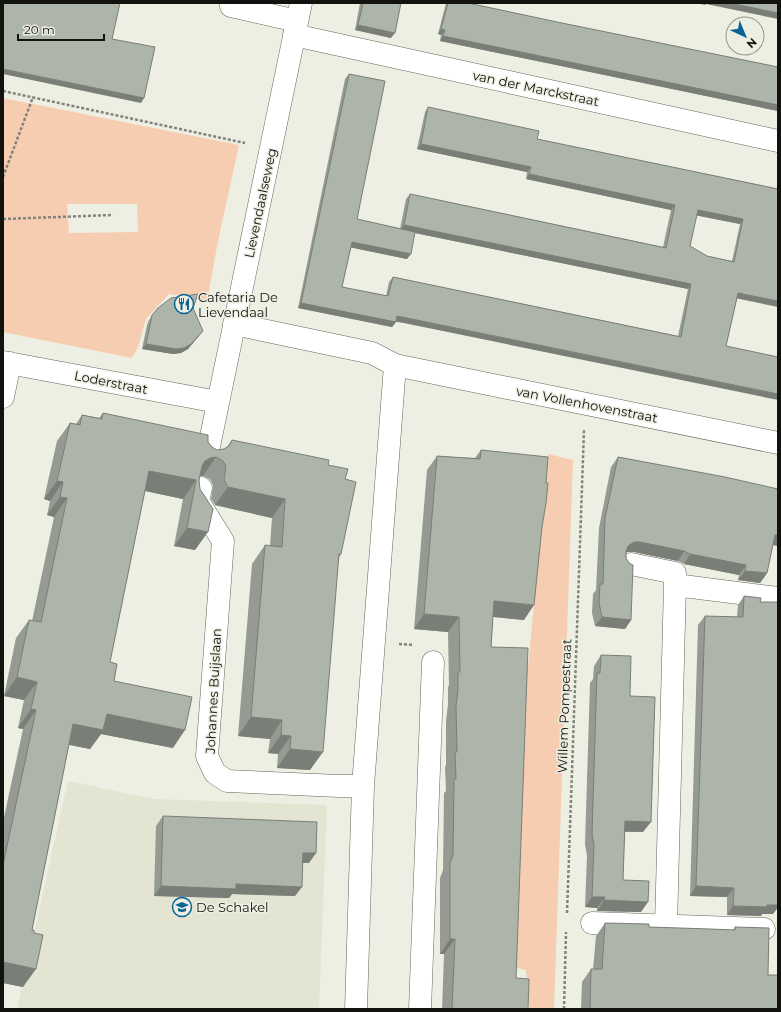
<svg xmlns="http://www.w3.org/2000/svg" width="781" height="1012" font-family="Montserrat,sans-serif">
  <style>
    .built { fill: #e3e4d1 }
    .green { fill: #f6cdb0; fill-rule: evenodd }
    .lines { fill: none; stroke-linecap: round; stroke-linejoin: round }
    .minor-casing { stroke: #65655b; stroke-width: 23 }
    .path { stroke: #82837b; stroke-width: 2.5; stroke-dasharray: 3 2; stroke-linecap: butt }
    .minor { stroke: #fff; stroke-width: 22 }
    .wall { fill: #959b92; fill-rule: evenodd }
    .shaded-wall { fill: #797e77 }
    .building { fill: #adb4aa; stroke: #797e77; fill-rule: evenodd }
    .labels { text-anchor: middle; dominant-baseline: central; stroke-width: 3; stroke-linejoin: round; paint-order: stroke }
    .street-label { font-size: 13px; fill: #12130f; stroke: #eeefe3 }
    .poi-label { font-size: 13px; fill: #12130f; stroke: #eeefe3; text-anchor: start }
  </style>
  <rect width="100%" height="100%" fill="#eeefe3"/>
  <!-- built -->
  <path class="built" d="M68 781 154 799 327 805 319 1009H17Z"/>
  <!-- green -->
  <path class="green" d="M3 98 239 145 218 241 207 301 169 294 146 319 138 347 132 358 3 332ZM137 204 138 232 69 233 67 204Z
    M548 454 573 460 554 1009H529L526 970 508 966 519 669 528 668Z"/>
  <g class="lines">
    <!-- minor casing -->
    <g class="minor-casing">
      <path id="minor" d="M231 6 297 21
        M294 35 778 141
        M234 324 372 353 395 365 778 443
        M3 362 218 402
        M3 397 10 363
        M207 456 301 3
        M201 488 198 501 223 541 207 756 215 773 227 781 339 786H363
        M631 564 675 573V585L778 598
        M592 923 764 929
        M666 926 675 585
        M356 1009 363 786 395 365
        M420 1009 433 662"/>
    </g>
    <!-- path -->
    <path class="path" d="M3 91 245 143
      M3 177 33 97
      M3 219 113 215
      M399 644 414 645
      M567 913 584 430
      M564 1009 566 932"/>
    <!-- minor -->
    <use href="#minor" class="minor"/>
  </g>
  <!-- wall -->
  <path class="wall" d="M360 3H401L391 38 355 30Z
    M446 3H468L557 22 778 67V111L440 41 441 35 438 34Z
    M349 74 357 219 400 229 406 199 410 194 663 247 671 210 526 179 527 172 417 149 425 112 428 107 537 139 778 189 737 298 726 346 396 322 392 327 298 308 345 79ZM696 215 740 224 732 261 707 256 690 246ZM415 233 688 289 678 336 393 277 389 282 386 296 342 287 351 247 407 259Z
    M158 308H193L199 336 188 349 181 353 173 354 142 349 147 325 149 320Z
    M103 413 208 442 212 447 217 450 224 449 227 447 232 440 328 465 345 479 341 554 339 558 310 770 277 768 278 754 268 753 270 739 238 736 252 564 265 545 270 546 272 518 215 505 211 499 213 485 210 479 203 476H200L199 480 195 550 174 546 183 499 145 491 110 662 114 681 173 748 101 734 90 749 69 745 32 930 23 987 3 983V822L23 729 18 728 24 700 4 696 16 638 29 620 32 621 54 517 47 515 50 501 44 499 57 441 70 423 76 424 82 415 99 418Z
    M481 450 524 620 493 617 491 647 516 978 528 1009H442L444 954H440V878L443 870 444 793 446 791 445 767 446 765V721L448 704V687L449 685 448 632 414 629 427 470 437 456 475 458Z
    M618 457 778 489V546L773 545 767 573 760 583 738 580 739 575 684 564 678 561 634 552H627L626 553 631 620 625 629 595 626 592 613 593 594 596 590 599 528 611 467Z
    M744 596 760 602H778V907L773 914H762L761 916 727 915V897L690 896 698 625 705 616 737 617 738 605Z
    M601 655 630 696 643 832H625L623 880 641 912 597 911V908L585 907 587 856 585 844 590 683 593 679 594 666Z
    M163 816 309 863H303L295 896 232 894 229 898 154 896 156 826Z
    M605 923 649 927 733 930 735 927 768 975 778 1009H581L582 982 591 969H593L596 936Z"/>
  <!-- shaded-wall -->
  <path class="shaded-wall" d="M696 3H730L778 13V19L706 4 705 5Z
    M358 25 395 33 391 38 355 30Z
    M441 29 445 30 441 35 438 34Z
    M443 36 778 105V111L440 41Z
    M3 69 144 98 141 103 3 74Z
    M421 144 531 167 527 172 417 149Z
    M529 174 675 205 671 210 526 179Z
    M698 210 743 219 740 224 694 215Z
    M404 225 691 284 688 289 400 230Z
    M352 242 411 254 407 259 348 247Z
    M738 293 778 301V307L735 298Z
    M301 303 396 322 392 327 298 308Z
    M397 316 778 394V400L394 321Z
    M203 331 188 349 181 353 173 354 142 349 146 344Z
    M216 457 203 476H197L196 480 183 499 136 489 149 471 205 461 210 458Z
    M57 481 63 482 50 501 44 499Z
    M228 487 285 499 272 518 215 505Z
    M60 497 67 498 54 517 47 515Z
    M187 528 208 532 195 550 174 546Z
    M775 535H778V546L768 544Z
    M634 542H640L684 551 678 561 634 552H627L621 556 628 546Z
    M690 554 746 565 739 575 684 564Z
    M745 571 767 573 760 583 738 580Z
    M494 601 534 605 524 620 484 616Z
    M424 614 459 617 448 632 414 629Z
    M602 617 631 620 625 629 595 626Z
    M17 677 37 682 24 700 4 696Z
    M31 709 36 710 23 729 18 728Z
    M107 714 185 730 173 748 101 734 90 749 61 743 73 724Z
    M251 717 282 720 270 739 238 736Z
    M281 735 291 736 278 754 268 753Z
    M290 749 323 752 310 770 277 768Z
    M625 821 651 822 643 832 618 831Z
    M303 853H316L309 863 296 862Z
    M236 884 302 887 295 896 232 894 229 898 154 896 161 886Z
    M696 886 734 888 727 897 690 896Z
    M592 897H605L597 908 585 907Z
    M604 900 648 902 641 912 597 911Z
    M767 905H778V907L773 914H762L761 916 727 915 733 906Z
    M450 939H455L444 954H440Z
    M3 962 36 969 23 987 3 983Z"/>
  <!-- building -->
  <path class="building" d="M3 3H120L112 39 155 47 144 98 3 69Z
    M363 3H401L395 33 358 25Z
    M448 3H468L557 22 778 67V105L443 36 445 30 441 29Z
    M730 3H778V13Z
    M349 74 385 81 357 219 415 232 411 254 352 242 342 287 388 296 393 277 681 337 691 284 404 225 410 194 666 248 675 205 529 174 531 167 421 144 428 107 539 131 537 139 778 189V301L738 293 726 346 778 357V394L397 316 396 322 301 303ZM698 210 743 219 734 262 707 256 690 246Z
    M198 294 193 308 203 331 191 344 184 348 176 349 146 344 151 320 152 315 158 308 171 298Z
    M103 413 208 435V442L212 447 217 450 224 449 229 446 232 440 329 460 328 465 348 469 345 479 356 482 341 554H339L323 752 290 749 291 736 281 735 282 720 251 717 265 545 282 547 285 499 228 487 224 480 226 466 223 461 216 457 210 458 205 461 202 466 199 480 200 489 213 509 208 532 187 528 196 480 149 471 110 662 117 664 114 681 192 697 185 730 107 714 103 730 73 724 32 930H34V933L43 935 36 969 3 962V865L36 710 31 709 37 682 17 677 29 620 41 622 67 498 60 497 63 482 57 481 70 423 80 425 82 415 102 419Z
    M481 450 548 457 546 483H548L546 503 542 527 534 605 494 601 491 647 528 648 516 978 529 979 528 1009H452L455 939H450V863L453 855 454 779H456L455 752H457L456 707 458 689V672H460L459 617 424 614 437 456 480 459Z
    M618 457 725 477 778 489V535H775L767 573 745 571 746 565 690 554 684 551 640 542H634L628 546 626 552V558L629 563 633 565 631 620 602 617 599 603 600 584H603L605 518Z
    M744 596 761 598 760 602H778V905H767V907L733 906 734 888 696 886 705 616 743 617Z
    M601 655 631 656 630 696 655 697 651 822 625 821 623 880 649 881 648 902 604 900 605 897H592L594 845 592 834 597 673H600Z
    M163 816 317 822 316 853H303L302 887 236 884V889L161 886Z
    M605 923 649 924V927L710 929 735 930V927L769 928 768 975H778V1009H590L591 969H602Z"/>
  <!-- icons -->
  <defs>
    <g id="restaurant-ring" transform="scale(1)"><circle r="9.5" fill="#eeefe3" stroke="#086494" stroke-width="1.5"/><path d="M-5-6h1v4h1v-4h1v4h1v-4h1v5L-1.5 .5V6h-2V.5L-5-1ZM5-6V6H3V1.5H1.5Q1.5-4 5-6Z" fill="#086494"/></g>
    <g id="school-ring" transform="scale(1)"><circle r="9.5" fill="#eeefe3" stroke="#086494" stroke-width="1.5"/><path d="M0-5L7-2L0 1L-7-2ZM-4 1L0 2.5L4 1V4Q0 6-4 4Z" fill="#086494"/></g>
  </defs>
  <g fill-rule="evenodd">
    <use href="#restaurant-ring" x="184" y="304"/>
    <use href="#school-ring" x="182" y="907"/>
  </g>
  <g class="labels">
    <!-- street labels -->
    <g class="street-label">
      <text transform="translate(536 88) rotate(12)">van der Marckstraat</text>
      <text transform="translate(260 203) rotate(-78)">Lievendaalseweg</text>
      <text transform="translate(111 382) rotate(11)">Loderstraat</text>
      <text transform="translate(587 404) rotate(11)">van Vollenhovenstraat</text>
      <text transform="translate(213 691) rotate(-87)">Johannes Buijslaan</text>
      <text transform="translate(564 706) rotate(-88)">Willem Pompestraat</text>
    </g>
    <!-- poi labels -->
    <g class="poi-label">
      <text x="198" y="297">Cafetaria De<tspan x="198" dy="15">Lievendaal</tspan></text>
      <text x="196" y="907">De Schakel</text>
    </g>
  </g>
  <!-- border -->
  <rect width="781" height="1012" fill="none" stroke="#12130f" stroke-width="8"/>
  <!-- north arrow -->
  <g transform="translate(745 36) rotate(136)"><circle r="19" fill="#eeefe3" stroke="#96978e"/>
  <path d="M0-3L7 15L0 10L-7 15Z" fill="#086494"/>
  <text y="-6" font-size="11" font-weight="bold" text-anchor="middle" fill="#12130f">N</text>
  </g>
  <!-- scale -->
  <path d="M18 34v6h86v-6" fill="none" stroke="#12130f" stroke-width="2"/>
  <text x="24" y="34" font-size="12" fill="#12130f" stroke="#eeefe3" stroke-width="3" paint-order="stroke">20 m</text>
</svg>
